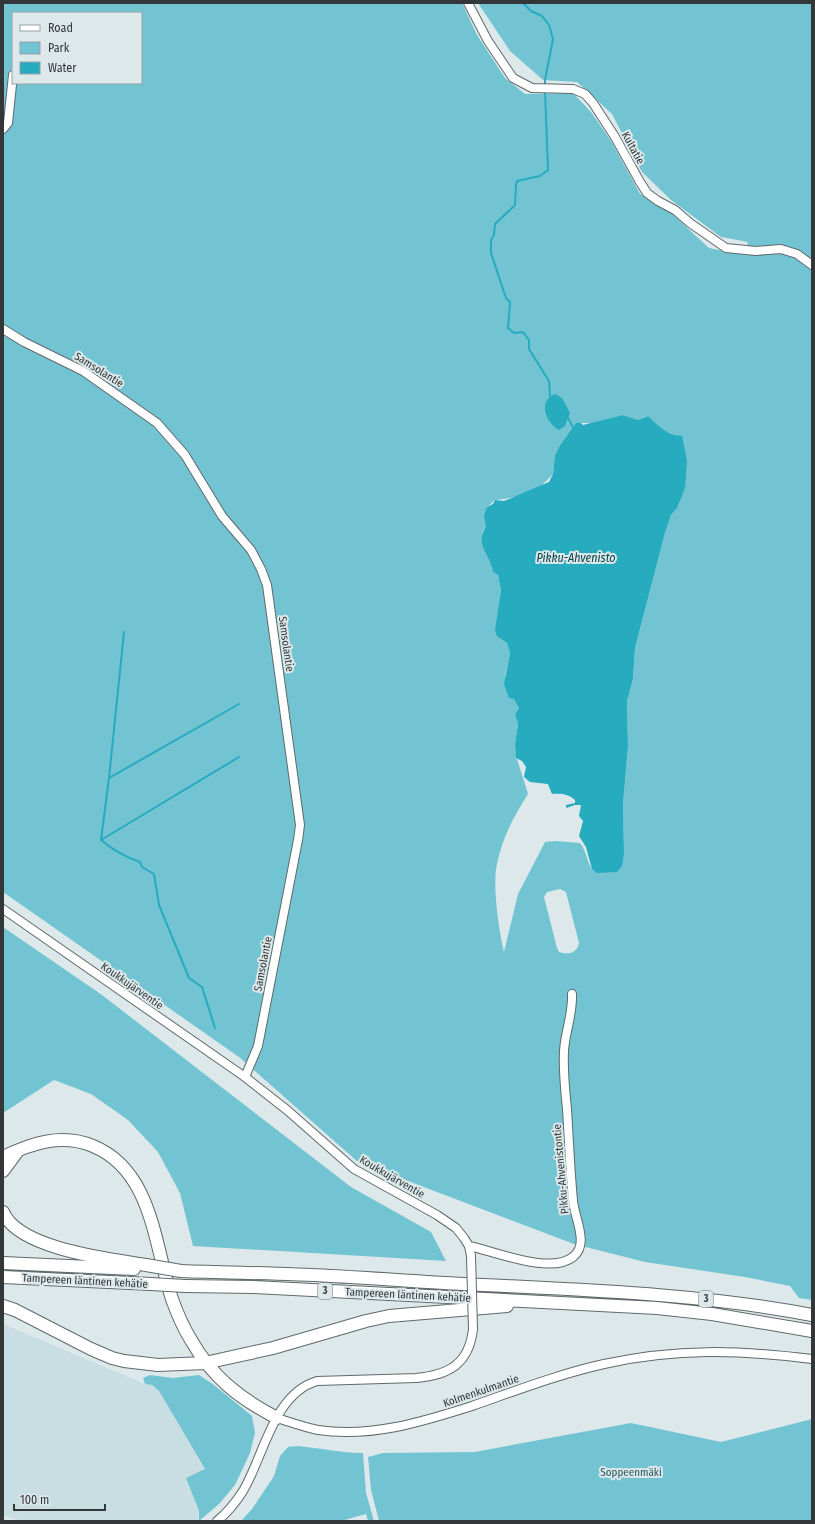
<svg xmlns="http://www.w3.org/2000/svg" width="815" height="1524" font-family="'Fira Sans Condensed',sans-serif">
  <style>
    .built { fill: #c9dee2 }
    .green { fill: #73c4d3; fill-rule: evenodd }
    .water { fill: #26abbf }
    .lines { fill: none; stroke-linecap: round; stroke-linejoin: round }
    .stream { stroke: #26abbf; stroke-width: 2 }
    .minor-casing { stroke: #5f696b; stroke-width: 10 }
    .highway-casing { stroke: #5f696b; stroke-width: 14 }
    .minor { stroke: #fff; stroke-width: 8 }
    .highway { stroke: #fff; stroke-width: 12 }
    .minor-bridge-casing { stroke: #5f696b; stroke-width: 10; stroke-linecap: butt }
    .highway-bridge-casing { stroke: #5f696b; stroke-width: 14; stroke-linecap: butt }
    .minor-bridge { stroke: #fff; stroke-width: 8 }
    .highway-bridge { stroke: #fff; stroke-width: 12 }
    .labels { text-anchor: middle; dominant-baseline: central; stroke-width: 4; stroke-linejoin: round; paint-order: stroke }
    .shield { fill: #dce8ea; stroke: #666c6d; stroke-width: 1 }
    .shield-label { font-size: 10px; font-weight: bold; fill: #333738 }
    .street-label { font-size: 11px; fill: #333738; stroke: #dce8ea }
    .park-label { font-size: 11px; fill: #255861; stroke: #dce8ea }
    .water-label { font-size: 12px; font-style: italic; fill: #064048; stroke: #dce8ea }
  </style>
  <rect width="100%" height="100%" fill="#dce8ea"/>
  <!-- built -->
  <path class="built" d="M3 1324 145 1384 152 1385 159 1391 205 1470 186 1478 199 1511 198 1521H23L3 1516Z"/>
  <!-- green -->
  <path class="green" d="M3 3H462L477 35 505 78 525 94 573 93 591 112 611 141 640 194 670 212 709 248 745 255 748 242 721 237 671 200 642 172 612 114 577 82 543 80 510 51 478 3H812V1300L799 1298 790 1286 745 1277 645 1262 574 1244 358 1162 239 1057 3 892ZM13 13H141V83H13ZM623 415 638 420 647 416 663 430 678 436 677 508 671 515 665 533 635 648 633 679 627 701 628 747 623 804 624 853 596 873C586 865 588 853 580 843L556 841 545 842 518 894 504 952C499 931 492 884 497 864 502 838 514 816 528 794L516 756 515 744 518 724 515 714 519 708 505 676 510 653 507 643 501 638 499 610 501 591 498 575 493 572 492 564 487 555 482 532 486 526 487 507 495 500 512 498 541 486 553 474 555 455 560 445 576 423H594ZM560 889 566 892 579 943C577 953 569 955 559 952L557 948 544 897 547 892Z
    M3 927 102 995 351 1187 431 1232 446 1261 193 1246 180 1193 158 1152 128 1120 91 1094 54 1080 3 1113Z
    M150 1375 173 1378 199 1375 214 1385 252 1416 255 1433 250 1453 235 1485 219 1504 199 1521V1511L186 1478 205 1469 159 1391 152 1385 145 1384 143 1378Z
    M812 1419V1521H379L371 1490 368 1457 383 1453 475 1452 631 1423 721 1442Z
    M298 1446C320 1448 341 1453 363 1453L366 1493 374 1521H368L366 1514 341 1521H241L252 1509 274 1476 280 1456 288 1447Z"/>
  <!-- water -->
  <path class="water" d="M555 394 562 398 570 413 565 426 559 430C546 423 537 401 555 394Z
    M623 415 638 420 648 416C659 426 666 435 682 436L687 461 685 488 677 508 671 515 665 533 635 648 633 679 627 701 628 747 623 804 624 853 622 866 617 872 596 873 592 869 586 847 579 836 583 821 579 816 581 805H575L566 808V805L575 803V800C569 794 561 793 552 794L548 784 530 782 524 777 526 767 522 761 516 758 515 744 518 724 515 714 519 708 514 699 509 698 504 684 510 653 507 643 497 636 495 630 501 591 498 575 493 572C490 553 474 545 486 526L484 516 487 507 493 504 495 500 504 501 512 498 518 495 549 482 553 474 555 455 560 445 576 423H581L583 425Z"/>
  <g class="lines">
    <!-- stream -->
    <path class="stream" d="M523 3 531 11 542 16 549 25 553 39 545 80V86
      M545 91 548 170 540 176 517 181 516 185 515 205 495 224 494 235 491 240V253L506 298 510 302 508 328 514 333 523 332 529 340V349L549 381 550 396
      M568 418 573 427
      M109 778 239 704
      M101 840C113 850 125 857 140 862L142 867 154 874 159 905 189 978 202 987 215 1028
      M101 840 109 778 124 632
      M101 840 239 757"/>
    <!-- minor casing -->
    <g class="minor-casing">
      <path id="minor" d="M468 3 488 41 513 78 532 88 573 89 585 94 593 103 615 137 640 182 647 193 658 201 675 210 690 223 726 248 756 251 781 249 797 254 812 265
        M3 129 8 123 13 75
        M3 329 24 342 83 371 157 423 185 455 222 516 251 550 261 569 267 585 300 825 298 840 258 1046 245 1077
        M3 909 245 1077 287 1110 354 1169 437 1215 456 1228 464 1238 469 1246 471 1256
        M469 1246C494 1251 550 1275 573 1257 590 1244 574 1218 573 1200 570 1170 569 1140 567 1109 565 1090 563 1070 564 1051 565 1032 573 1014 572 994
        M277 1418C290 1422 304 1427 318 1430 370 1438 422 1422 472 1406 515 1391 559 1374 604 1364 677 1348 739 1350 812 1359
        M217 1521C227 1513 236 1502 243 1491 264 1456 273 1394 317 1381L416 1378C449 1375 469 1364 473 1329"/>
    </g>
    <!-- highway casing -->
    <g class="highway-casing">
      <path id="highway" d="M3 1157C32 1143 62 1133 93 1146 153 1171 154 1245 172 1299 177 1313 183 1327 191 1340 212 1377 239 1398 277 1418
        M3 1171 17 1152
        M3 1212C18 1249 110 1259 146 1265
        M3 1263 134 1269
        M181 1271C231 1273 281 1273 330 1276 375 1278 419 1282 464 1284 580 1290 697 1293 812 1315
        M3 1277 151 1284
        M185 1286 254 1287 657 1308 712 1314 812 1331
        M3 1306 15 1310 91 1349 112 1358 124 1361 158 1365 205 1363 273 1348 366 1321 389 1316 507 1306"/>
    </g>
    <!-- minor -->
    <use href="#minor" class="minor"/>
    <!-- highway -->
    <use href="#highway" class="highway"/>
    <!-- minor-bridge casing -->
    <g class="minor-bridge-casing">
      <path id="minor-bridge" d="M471 1256 473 1329"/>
    </g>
    <!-- highway-bridge casing -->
    <g class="highway-bridge-casing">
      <path id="highway-bridge" d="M146 1265 181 1271
        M151 1284 185 1286"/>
    </g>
    <!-- minor-bridge -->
    <use href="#minor-bridge" class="minor-bridge"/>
    <!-- highway-bridge -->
    <use href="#highway-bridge" class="highway-bridge"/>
  </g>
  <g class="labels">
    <!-- shield labels -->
    <g class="shield">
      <rect x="318" y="1283" width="14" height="16" rx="3"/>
      <rect x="699" y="1291" width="14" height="16" rx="3"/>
    </g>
    <g class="shield-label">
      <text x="325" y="1291">3</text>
      <text x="706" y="1299">3</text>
    </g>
    <!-- street labels -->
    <g class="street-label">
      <text transform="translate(633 148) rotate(61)">Kultatie</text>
      <text transform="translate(99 370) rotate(32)">Samsolantie</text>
      <text transform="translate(286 644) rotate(82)">Samsolantie</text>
      <text transform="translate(263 964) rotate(-79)">Samsolantie</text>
      <text transform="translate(132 986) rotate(35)">Koukkujärventie</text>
      <text transform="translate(561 1169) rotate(-95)">Pikku-Ahvenistontie</text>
      <text transform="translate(392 1177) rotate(30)">Koukkujärventie</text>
      <text transform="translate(85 1281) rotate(3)">Tampereen läntinen kehätie</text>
      <text transform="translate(408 1295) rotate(3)">Tampereen läntinen kehätie</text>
      <text transform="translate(481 1391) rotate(-19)">Kolmenkulmantie</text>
    </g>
    <!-- park labels -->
    <g class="park-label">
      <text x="631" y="1472">Soppeenmäki</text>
    </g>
    <!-- water labels -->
    <g class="water-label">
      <text x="576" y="558">Pikku-Ahvenisto</text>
    </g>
  </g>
  <!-- border -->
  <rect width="815" height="1524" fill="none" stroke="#333738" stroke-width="8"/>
  <!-- legend -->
  <rect x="12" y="12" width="130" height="72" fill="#dce8ea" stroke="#98a1a3"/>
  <rect x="20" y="25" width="20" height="6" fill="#ffffff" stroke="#98a1a3"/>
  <text x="48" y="32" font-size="12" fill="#333738">Road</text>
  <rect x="20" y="42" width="20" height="12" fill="#73c4d3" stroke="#98a1a3"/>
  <text x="48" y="52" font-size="12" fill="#333738">Park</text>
  <rect x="20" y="62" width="20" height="12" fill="#26abbf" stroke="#98a1a3"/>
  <text x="48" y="72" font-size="12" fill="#333738">Water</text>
  <!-- scale -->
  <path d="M14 1504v6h91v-6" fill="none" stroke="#333738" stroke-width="2"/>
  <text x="20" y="1504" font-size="12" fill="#333738" stroke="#dce8ea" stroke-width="3" paint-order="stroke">100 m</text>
</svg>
